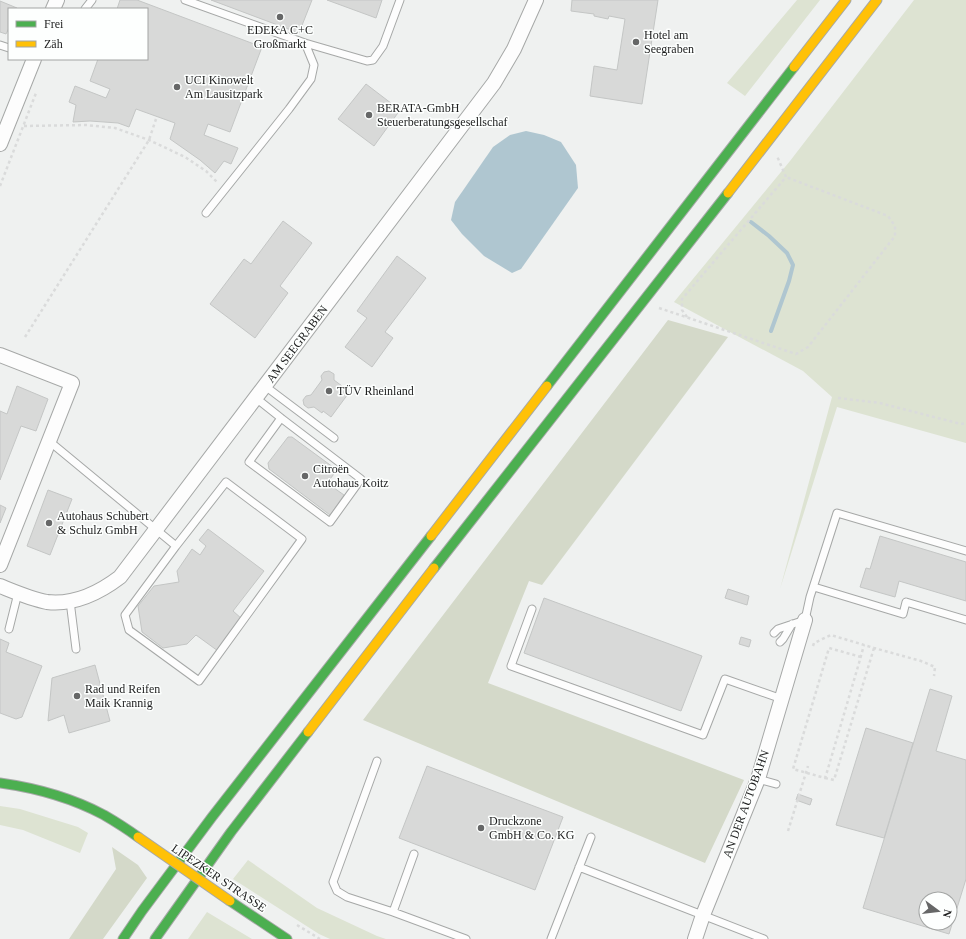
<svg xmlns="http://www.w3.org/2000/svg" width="966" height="939" font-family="'Times New Roman',serif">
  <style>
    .green { fill: #dde3d2 }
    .forest { fill: #d4d9c9 }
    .water { fill: #afc6d0 }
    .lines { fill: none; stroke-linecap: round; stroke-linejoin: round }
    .stream { stroke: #afc6d0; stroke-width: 4 }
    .building { fill: #d8d9d8; stroke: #c4c6c5; fill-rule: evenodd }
    .lane-casing { stroke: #a6a8a7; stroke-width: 9 }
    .street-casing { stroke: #a6a8a7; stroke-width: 16 }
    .fast-casing { stroke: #a6a8a7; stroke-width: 11 }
    .slow-casing { stroke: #a6a8a7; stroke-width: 11 }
    .path { stroke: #dadbdb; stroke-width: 2.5; stroke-dasharray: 3 3; stroke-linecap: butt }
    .lane { stroke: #fdfdfd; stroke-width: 7 }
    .street { stroke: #fdfdfd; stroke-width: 14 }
    .fast { stroke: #4caf50; stroke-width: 9 }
    .slow { stroke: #ffc107; stroke-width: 9 }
    .slow-bridge-casing { stroke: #a6a8a7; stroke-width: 11; stroke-linecap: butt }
    .slow-bridge { stroke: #ffc107; stroke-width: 9 }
    .poi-dot { fill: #666767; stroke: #fdfffe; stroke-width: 1.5 }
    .labels { text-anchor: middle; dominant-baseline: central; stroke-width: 3; stroke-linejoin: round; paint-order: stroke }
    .poi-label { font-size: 12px; fill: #1c1d1d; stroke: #fdfffe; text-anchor: start }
    .street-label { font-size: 12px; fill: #1c1d1d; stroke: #fdfffe }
  </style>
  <rect width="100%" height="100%" fill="#eff1f0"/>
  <!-- green -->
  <path class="green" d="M797 0H820L745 96 727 83Z
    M914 0H966V443L837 407 780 589 832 397 803 371 674 302 790 161Z
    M0 806 20 809 78 827 88 833 80 853 23 830 0 825Z
    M248 860 317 908 377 936 386 939H330L319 934 233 879Z
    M207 912 252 939H188Z"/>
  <!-- forest -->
  <path class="forest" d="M668 320 728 337 542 585 529 581 488 683 744 780 705 863 363 720Z
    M112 847 138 865 147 878 103 939H69L116 869Z"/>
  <!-- water -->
  <path class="water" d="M526 131 544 135 561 142 576 165 578 188 521 269 512 273 484 256 462 234 451 220 455 202 493 147 510 135Z"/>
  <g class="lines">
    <!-- stream -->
    <path class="stream" d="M751 222 769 236 787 253 793 265 789 281 771 331"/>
  </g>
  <!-- building -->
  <path class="building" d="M120 0H137L262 47 230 132 208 124 204 135 238 148 231 164 224 161 215 173 200 160 170 139 175 123 136 109 129 127 118 123 90 121 73 122 76 105 69 102 75 86 106 98 110 89 90 81 98 59H147V9H117Z
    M211 0H312L299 33Z
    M327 0H382L376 18Z
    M572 0H658L642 104 590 96 594 66 617 70 625 19 609 16 608 19 594 16V14L571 11Z
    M0 1 17 8 16 9H9V28L6 34 0 32Z
    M366 84 400 110 374 146 338 119Z
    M283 221 312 243 280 286 288 293 255 338 210 304 244 259 251 264Z
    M397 256 426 278 385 332 393 338 372 367 345 347 367 318 357 311Z
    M329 371 334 374V380L342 386 341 388 348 394 331 417 323 411 322 413 314 407 308 408 304 405 303 400 306 396 311 395 322 380 321 376 324 372Z
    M17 386 48 399 36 431 21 426 0 480V411L7 414Z
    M288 437H292L337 470 327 483 344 495 330 515 269 469 268 463Z
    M48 490 72 499 50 555 27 546Z
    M0 505 6 508 0 523Z
    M208 529 264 571 233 611 242 619 218 651 196 635 187 644 163 648 142 632 138 606 154 586 179 582 177 571 192 549 200 555 206 546 199 540Z
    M880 536 966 562V601L899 581 895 597 860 587 866 568 870 569Z
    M728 589 749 596 747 605 725 598Z
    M544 598 702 656 681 711 524 653Z
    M741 637 751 640 749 647 739 644Z
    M0 639 9 643 6 652 42 666 22 717 16 719 0 713Z
    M95 665 110 721 69 733 64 715 48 721 52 678Z
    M930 689 952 696 936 751 966 760V879L949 934 863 908ZM926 899H950V923H926Z
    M866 728 913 743 884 838 836 825Z
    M427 766 563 817 535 890 399 838Z
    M798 794 812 799 810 805 796 800Z"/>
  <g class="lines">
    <!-- lane casing -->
    <g class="lane-casing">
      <path id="lane" d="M185 0 305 43 367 61 373 60 383 46 400 0
        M85 9 92 0
        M0 45 9 48
        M206 213 289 109 311 79 314 65 305 43
        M265 386 334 438
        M256 398 281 418 361 479 330 522 249 462 281 418
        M49 441 176 546 226 482 302 539 199 681 129 630 125 615 176 546
        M814 587 903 614 906 602 966 620
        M70 601 76 649
        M532 609 511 666 703 735 725 679 782 699
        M9 629 18 593
        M774 633 778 629 805 620 810 597 837 513 966 551
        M780 642 783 639 792 624
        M377 761 333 882 337 891 347 897 393 912 466 939
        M758 779 776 784
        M579 867 764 939
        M393 912 414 854
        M551 939 591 837"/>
    </g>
    <!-- street casing -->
    <g class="street-casing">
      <path id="street" d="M53 9 57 0
        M0 144 34 59
        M0 355 72 383 0 565
        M0 586C15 592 31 599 47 602 74 605 99 593 120 577L494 83 514 49 536 0
        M695 939 703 915 758 779 805 620"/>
    </g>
    <!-- fast casing -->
    <g class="fast-casing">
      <path id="fast" d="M547 386 794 67
        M434 568 728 193
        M0 783C36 788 72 798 104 815 116 822 127 829 138 837
        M230 901 287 939
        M123 939 142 911 212 817 431 536
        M155 939 231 832 308 732"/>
    </g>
    <!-- slow casing -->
    <g class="slow-casing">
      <path id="slow" d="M794 67 846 0
        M728 193 877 0
        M431 536 547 386
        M308 732 434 568"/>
    </g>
    <!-- path -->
    <path class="path" d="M24 126 86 125 115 128 149 140 185 157 206 171 218 183
      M0 186 36 93
      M659 308 796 354 808 347 895 236V226L888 216 786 177
      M687 317 682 310V299L786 177 777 156
      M25 337 149 140 156 119
      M838 398 880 403 961 424 966 423
      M813 646 814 643 831 635 874 648 921 661 935 667 934 676
      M861 657 829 648 793 769 825 778 827 772 859 663 864 645
      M825 778 834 780 874 648
      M788 831 808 766
      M297 925 320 939"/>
    <!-- lane -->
    <use href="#lane" class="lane"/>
    <!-- street -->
    <use href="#street" class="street"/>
    <!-- fast -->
    <use href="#fast" class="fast"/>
    <!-- slow -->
    <use href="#slow" class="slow"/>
    <!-- slow-bridge casing -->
    <g class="slow-bridge-casing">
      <path id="slow-bridge" d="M138 837 230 901"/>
    </g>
    <!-- slow-bridge -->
    <use href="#slow-bridge" class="slow-bridge"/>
  </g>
  <!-- markers -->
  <g class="poi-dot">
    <circle cx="280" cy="17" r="4"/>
    <circle cx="636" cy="42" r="4"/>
    <circle cx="177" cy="87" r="4"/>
    <circle cx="369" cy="115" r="4"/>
    <circle cx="329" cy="391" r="4"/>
    <circle cx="305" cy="476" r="4"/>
    <circle cx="49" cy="523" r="4"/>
    <circle cx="77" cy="696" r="4"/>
    <circle cx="481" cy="828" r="4"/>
  </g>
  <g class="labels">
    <!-- poi labels -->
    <g class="poi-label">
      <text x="280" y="30" text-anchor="middle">EDEKA C+C<tspan x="280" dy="14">Großmarkt</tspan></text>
      <text x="644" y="35">Hotel am<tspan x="644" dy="14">Seegraben</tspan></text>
      <text x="185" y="80">UCI Kinowelt<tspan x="185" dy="14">Am Lausitzpark</tspan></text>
      <text x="377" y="108">BERATA-GmbH<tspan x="377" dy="14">Steuerberatungsgesellschaf</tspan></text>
      <text x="337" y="391">TÜV Rheinland</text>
      <text x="313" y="469">Citroën<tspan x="313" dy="14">Autohaus Koitz</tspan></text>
      <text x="57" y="516">Autohaus Schubert<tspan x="57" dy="14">&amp; Schulz GmbH</tspan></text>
      <text x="85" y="689">Rad und Reifen<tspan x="85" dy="14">Maik Krannig</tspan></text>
      <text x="489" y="821">Druckzone<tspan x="489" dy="14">GmbH &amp; Co. KG</tspan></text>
    </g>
    <!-- street labels -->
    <g class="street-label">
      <text transform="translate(297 344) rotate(-53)">AM SEEGRABEN</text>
      <text transform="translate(746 804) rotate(-70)">AN DER AUTOBAHN</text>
      <text transform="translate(219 878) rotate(34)">LIPEZKER STRASSE</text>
    </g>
  </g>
  <!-- legend -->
  <rect x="8" y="8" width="140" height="52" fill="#fdfffe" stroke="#a3a5a4"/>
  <rect x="16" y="21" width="20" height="6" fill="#4caf50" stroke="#a3a5a4"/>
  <text x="44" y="28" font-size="12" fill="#1c1d1d">Frei</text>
  <rect x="16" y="41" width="20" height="6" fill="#ffc107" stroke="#a3a5a4"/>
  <text x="44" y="48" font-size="12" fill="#1c1d1d">Zäh</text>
  <!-- north arrow -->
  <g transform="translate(938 911) rotate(105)"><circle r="19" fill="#fdfffe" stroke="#a3a5a4"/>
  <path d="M0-3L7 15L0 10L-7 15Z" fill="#666767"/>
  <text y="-6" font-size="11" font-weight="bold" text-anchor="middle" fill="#1c1d1d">N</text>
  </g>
</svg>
